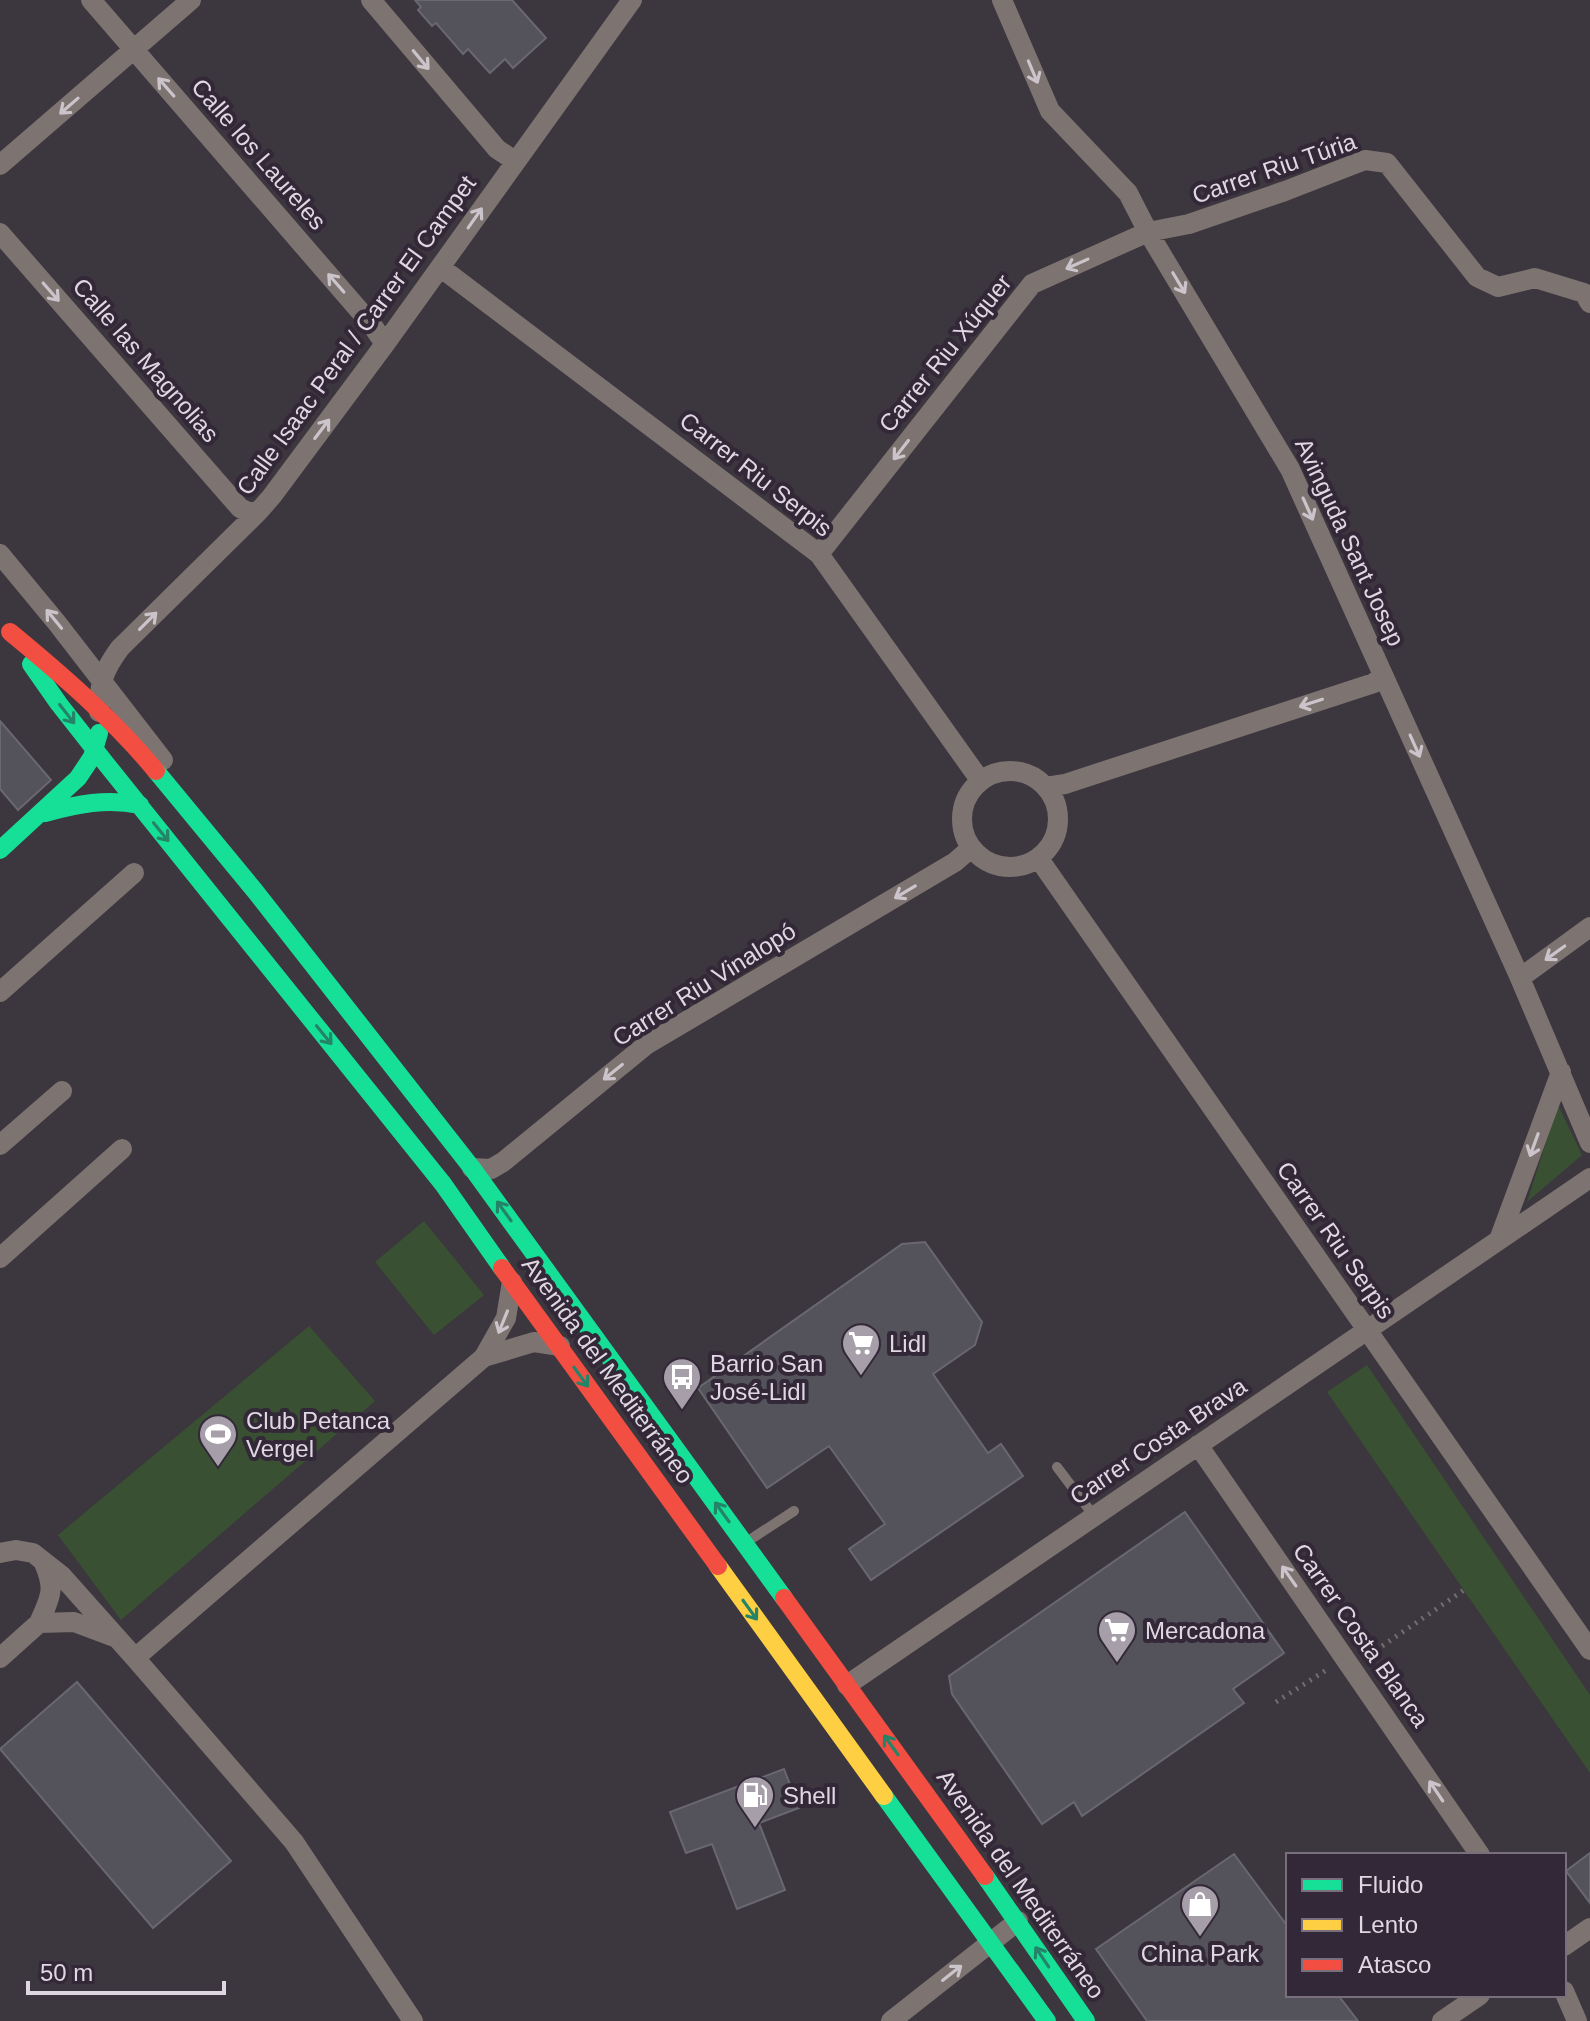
<svg xmlns="http://www.w3.org/2000/svg" width="1590" height="2021" font-family="Arial,sans-serif">
  <style>
    .green { fill: #395132 }
    .building { fill: #54525a; stroke: #69676f; stroke-width: 2 }
    .lines { fill: none; stroke-linecap: round; stroke-linejoin: round }
    .path { stroke: #736d6e; stroke-width: 5; stroke-dasharray: 2 6; stroke-linecap: butt }
    .lane { stroke: #7d7471; stroke-width: 10 }
    .street { stroke: #7d7471; stroke-width: 20 }
    .fast { stroke: #16e098; stroke-width: 18 }
    .slow { stroke: #ffcf43; stroke-width: 18 }
    .jam { stroke: #f24e42; stroke-width: 18 }
    .oneway { stroke: #cbc4cb }
    .oneway2 { stroke: #248468 }
    .labels { text-anchor: middle; dominant-baseline: central; stroke-width: 8; stroke-linejoin: round; paint-order: stroke }
    .street-label { font-size: 24px; fill: #dfd8e2; stroke: #332838 }
    .poi-label { font-size: 24px; fill: #dfd8e2; stroke: #332838; text-anchor: start }
  </style>
  <rect width="100%" height="100%" fill="#3c363e"/>
  <!-- green -->
  <path class="green" d="M1558 1105 1582 1155 1527 1202Z
    M424 1221 484 1295 434 1335 375 1262Z
    M309 1326 375 1401 121 1620 58 1535Z
    M1367 1365 1590 1695V1773L1327 1392Z"/>
  <!-- building -->
  <path class="building" d="M415 0H512L546 38 513 68 505 59 490 73 468 49 463 54 436 23 432 26 418 10 421 7Z
    M0 721 51 780 18 810 0 789Z
    M925 1242 982 1322 975 1345 933 1374 988 1453 1001 1444 1023 1476 871 1580 849 1549 885 1524 829 1446 767 1488 698 1388 902 1244Z
    M1185 1512 1284 1653 1233 1689 1244 1703 1108 1798 1082 1816 1074 1802 1042 1824 952 1694 949 1676Z
    M77 1682 231 1861 153 1928 0 1749Z
    M784 1769 799 1808 759 1823 785 1890 737 1909 712 1844 686 1853 670 1812Z
    M1590 1853V1903L1566 1871Z
    M1234 1854 1288 1927V1995H1338L1358 2021H1147L1096 1949Z"/>
  <g class="lines">
    <!-- path -->
    <path class="path" d="M1369 1655 1464 1590
      M1276 1702 1328 1669"/>
    <!-- lane -->
    <path class="lane" d="M1057 1467 1094 1516
      M745 1543 794 1511"/>
    <!-- street -->
    <path class="street" d="M91 0 372 325 385 344
      M371 0 497 149 515 161
      M1002 0 1050 111 1128 193 1148 232 1290 469 1520 978 1590 1143
      M0 165 191 0
      M0 233 240 508 248 512H258
      M440 267 819 554 980 780
      M0 554 57 623 163 760
      M819 554 1032 284 1148 232 1189 224 1285 191 1365 160 1387 163 1477 277 1498 287 1535 278 1584 293 1590 303
      M99 712C99 684 103 671 120 648L258 512 272 496 385 344 632 0
      M962 819a48 48 0 1 1 96 0a48 48 0 1 1-96 0Z
      M1046 787 1065 784 1374 683 1383 675
      M1039 859 1590 1650
      M1520 978 1590 927
      M0 992 134 873
      M0 1145 62 1091
      M472 1168 491 1169 503 1162 646 1045 955 862 970 849
      M1499 1240 1561 1072
      M0 1258 122 1149
      M484 1357 534 1342 560 1346
      M1198 1445 1480 1855
      M0 1553 16 1550 33 1553 61 1575 135 1658 294 1842 413 2021
      M39 1623C50 1597 56 1591 44 1563
      M0 1658 39 1623 74 1622 114 1637
      M135 1658 484 1357 506 1318 512 1282
      M847 1685 1590 1178
      M1564 1946 1590 1928
      M1564 1991 1577 2021
      M891 2021 1018 1921
      M1442 2021 1480 1995"/>
    <!-- fast -->
    <path class="fast" d="M31 664 59 704 107 765 443 1184 502 1268
      M156 771 255 891 472 1168 784 1598
      M45 813C77 804 107 798 140 805
      M0 850 78 778 92 757 99 733
      M884 1796 1047 2021
      M985 1876 1086 2021"/>
    <!-- slow -->
    <path class="slow" d="M718 1566 884 1796"/>
    <!-- jam -->
    <path class="jam" d="M10 632C61 674 114 720 156 771
      M502 1268 718 1566
      M784 1598 985 1876"/>
  </g>
  <!-- one-way arrows -->
  <defs><path id="oneway-shaft" d="M-6 0H5M1.5-3L5.5 0L1.5 3" fill="none" stroke-width="1.6" stroke-linecap="round" stroke-linejoin="round" transform="scale(2)"/></defs>
  <g class="oneway">
    <use href="#oneway-shaft" transform="translate(421 60) rotate(50)"/>
    <use href="#oneway-shaft" transform="translate(1033 72) rotate(67)"/>
    <use href="#oneway-shaft" transform="translate(166 87) rotate(-131)"/>
    <use href="#oneway-shaft" transform="translate(69 106) rotate(139)"/>
    <use href="#oneway-shaft" transform="translate(475 218) rotate(-55)"/>
    <use href="#oneway-shaft" transform="translate(1077 264) rotate(156)"/>
    <use href="#oneway-shaft" transform="translate(336 283) rotate(-131)"/>
    <use href="#oneway-shaft" transform="translate(1179 283) rotate(59)"/>
    <use href="#oneway-shaft" transform="translate(51 292) rotate(49)"/>
    <use href="#oneway-shaft" transform="translate(322 429) rotate(-53)"/>
    <use href="#oneway-shaft" transform="translate(901 450) rotate(128)"/>
    <use href="#oneway-shaft" transform="translate(1308 509) rotate(66)"/>
    <use href="#oneway-shaft" transform="translate(54 619) rotate(-129)"/>
    <use href="#oneway-shaft" transform="translate(148 621) rotate(-45)"/>
    <use href="#oneway-shaft" transform="translate(1311 703) rotate(162)"/>
    <use href="#oneway-shaft" transform="translate(1415 746) rotate(66)"/>
    <use href="#oneway-shaft" transform="translate(905 892) rotate(149)"/>
    <use href="#oneway-shaft" transform="translate(1555 953) rotate(144)"/>
    <use href="#oneway-shaft" transform="translate(613 1072) rotate(141)"/>
    <use href="#oneway-shaft" transform="translate(1534 1145) rotate(110)"/>
    <use href="#oneway-shaft" transform="translate(503 1322) rotate(112)"/>
    <use href="#oneway-shaft" transform="translate(1289 1576) rotate(-125)"/>
    <use href="#oneway-shaft" transform="translate(1436 1791) rotate(-124)"/>
    <use href="#oneway-shaft" transform="translate(952 1973) rotate(-38)"/>
  </g>
  <g class="oneway2">
    <use href="#oneway-shaft" transform="translate(67 714) rotate(52)"/>
    <use href="#oneway-shaft" transform="translate(161 832) rotate(51)"/>
    <use href="#oneway-shaft" transform="translate(324 1035) rotate(51)"/>
    <use href="#oneway-shaft" transform="translate(504 1211) rotate(-126)"/>
    <use href="#oneway-shaft" transform="translate(581 1377) rotate(54)"/>
    <use href="#oneway-shaft" transform="translate(722 1512) rotate(-126)"/>
    <use href="#oneway-shaft" transform="translate(750 1610) rotate(54)"/>
    <use href="#oneway-shaft" transform="translate(891 1745) rotate(-126)"/>
    <use href="#oneway-shaft" transform="translate(1042 1957) rotate(-124)"/>
  </g>
  <!-- icons -->
  <defs>
    <g id="supermarket-pin" transform="scale(2)"><path d="M0 17L-7.5 6A9.5 9.5 0 1 1 7.5 6Z" fill="#a69fa9" stroke="#332838"/><path d="M-6-5.5h2.5l.6 2H6L4.5 2H-2.5L-4.4-4H-6ZM-1.5 3.2a1.3 1.3 0 1 0 .1 0ZM3 3.2a1.3 1.3 0 1 0 .1 0Z" fill="#fff"/></g>
    <g id="bus-pin" transform="scale(2)"><path d="M0 17L-7.5 6A9.5 9.5 0 1 1 7.5 6Z" fill="#a69fa9" stroke="#332838"/><path d="M-5-6H5V4H4V6H2V4H-2V6H-4V4H-5ZM-3.5-4V0h7V-4ZM-3.5 1.2v1.5H-2V1.2ZM2 1.2v1.5H3.5V1.2Z" fill="#fff"/></g>
    <g id="stadium-pin" transform="scale(2)"><path d="M0 17L-7.5 6A9.5 9.5 0 1 1 7.5 6Z" fill="#a69fa9" stroke="#332838"/><path d="M0-5a6.5 5 0 1 0 0 10a6.5 5 0 1 0 0-10ZM-3.5-1.8h7v3.6h-7Z" fill="#fff"/></g>
    <g id="fuel-pin" transform="scale(2)"><path d="M0 17L-7.5 6A9.5 9.5 0 1 1 7.5 6Z" fill="#a69fa9" stroke="#332838"/><path d="M-5.5-6h7V0h2V4h1.3V-2.5L3-4.5l.8-.8L6-3V5H2.5V1h-1V6h-7ZM-4.2-4.7v3.2H.2V-4.7Z" fill="#fff"/></g>
    <g id="shop-pin" transform="scale(2)"><path d="M0 17L-7.5 6A9.5 9.5 0 1 1 7.5 6Z" fill="#a69fa9" stroke="#332838"/><path d="M-5-2.5h2.3a2.7 3.5 0 0 1 5.4 0H5L5.5 6h-11ZM-1.5-2.5h3a1.5 2.3 0 0 0-3 0Z" fill="#fff"/></g>
  </defs>
  <g fill-rule="evenodd">
    <use href="#supermarket-pin" x="861" y="1343"/>
    <use href="#bus-pin" x="682" y="1377"/>
    <use href="#stadium-pin" x="218" y="1434"/>
    <use href="#supermarket-pin" x="1117" y="1630"/>
    <use href="#fuel-pin" x="755" y="1795"/>
    <use href="#shop-pin" x="1200" y="1904"/>
  </g>
  <g class="labels">
    <!-- street labels -->
    <g class="street-label">
      <text transform="translate(259 154) rotate(49)">Calle los Laureles</text>
      <text transform="translate(1274 168) rotate(-19)">Carrer Riu Túria</text>
      <text transform="translate(356 335) rotate(-54)">Calle Isaac Peral / Carrer El Campet</text>
      <text transform="translate(945 353) rotate(-51)">Carrer Riu Xúquer</text>
      <text transform="translate(146 360) rotate(49)">Calle las Magnolias</text>
      <text transform="translate(756 474) rotate(38)">Carrer Riu Serpis</text>
      <text transform="translate(1350 542) rotate(65)">Avinguda Sant Josep</text>
      <text transform="translate(704 984) rotate(-32)">Carrer Riu Vinalopó</text>
      <text transform="translate(1336 1240) rotate(55)">Carrer Riu Serpis</text>
      <text transform="translate(608 1370) rotate(54)">Avenida del Mediterráneo</text>
      <text transform="translate(1158 1441) rotate(-34)">Carrer Costa Brava</text>
      <text transform="translate(1361 1635) rotate(55)">Carrer Costa Blanca</text>
      <text transform="translate(1021 1884) rotate(55)">Avenida del Mediterráneo</text>
    </g>
    <!-- poi labels -->
    <g class="poi-label">
      <text x="889" y="1343">Lidl</text>
      <text x="710" y="1363">Barrio San<tspan x="710" dy="28">José-Lidl</tspan></text>
      <text x="246" y="1420">Club Petanca<tspan x="246" dy="28">Vergel</tspan></text>
      <text x="1145" y="1630">Mercadona</text>
      <text x="783" y="1795">Shell</text>
      <text x="1200" y="1953" text-anchor="middle">China Park</text>
    </g>
  </g>
  <!-- legend -->
  <rect x="1286" y="1853" width="280" height="144" fill="#332838" stroke="#786e7c" stroke-width="2"/>
  <rect x="1302" y="1879" width="40" height="12" fill="#16e098" stroke="#786e7c" stroke-width="2"/>
  <text x="1358" y="1893" font-size="24" fill="#dfd8e2">Fluido</text>
  <rect x="1302" y="1919" width="40" height="12" fill="#ffcf43" stroke="#786e7c" stroke-width="2"/>
  <text x="1358" y="1933" font-size="24" fill="#dfd8e2">Lento</text>
  <rect x="1302" y="1959" width="40" height="12" fill="#f24e42" stroke="#786e7c" stroke-width="2"/>
  <text x="1358" y="1973" font-size="24" fill="#dfd8e2">Atasco</text>
  <!-- scale -->
  <path d="M28 1981v12h196v-12" fill="none" stroke="#dfd8e2" stroke-width="4"/>
  <text x="40" y="1981" font-size="24" fill="#dfd8e2" stroke="#332838" stroke-width="6" paint-order="stroke">50 m</text>
</svg>
